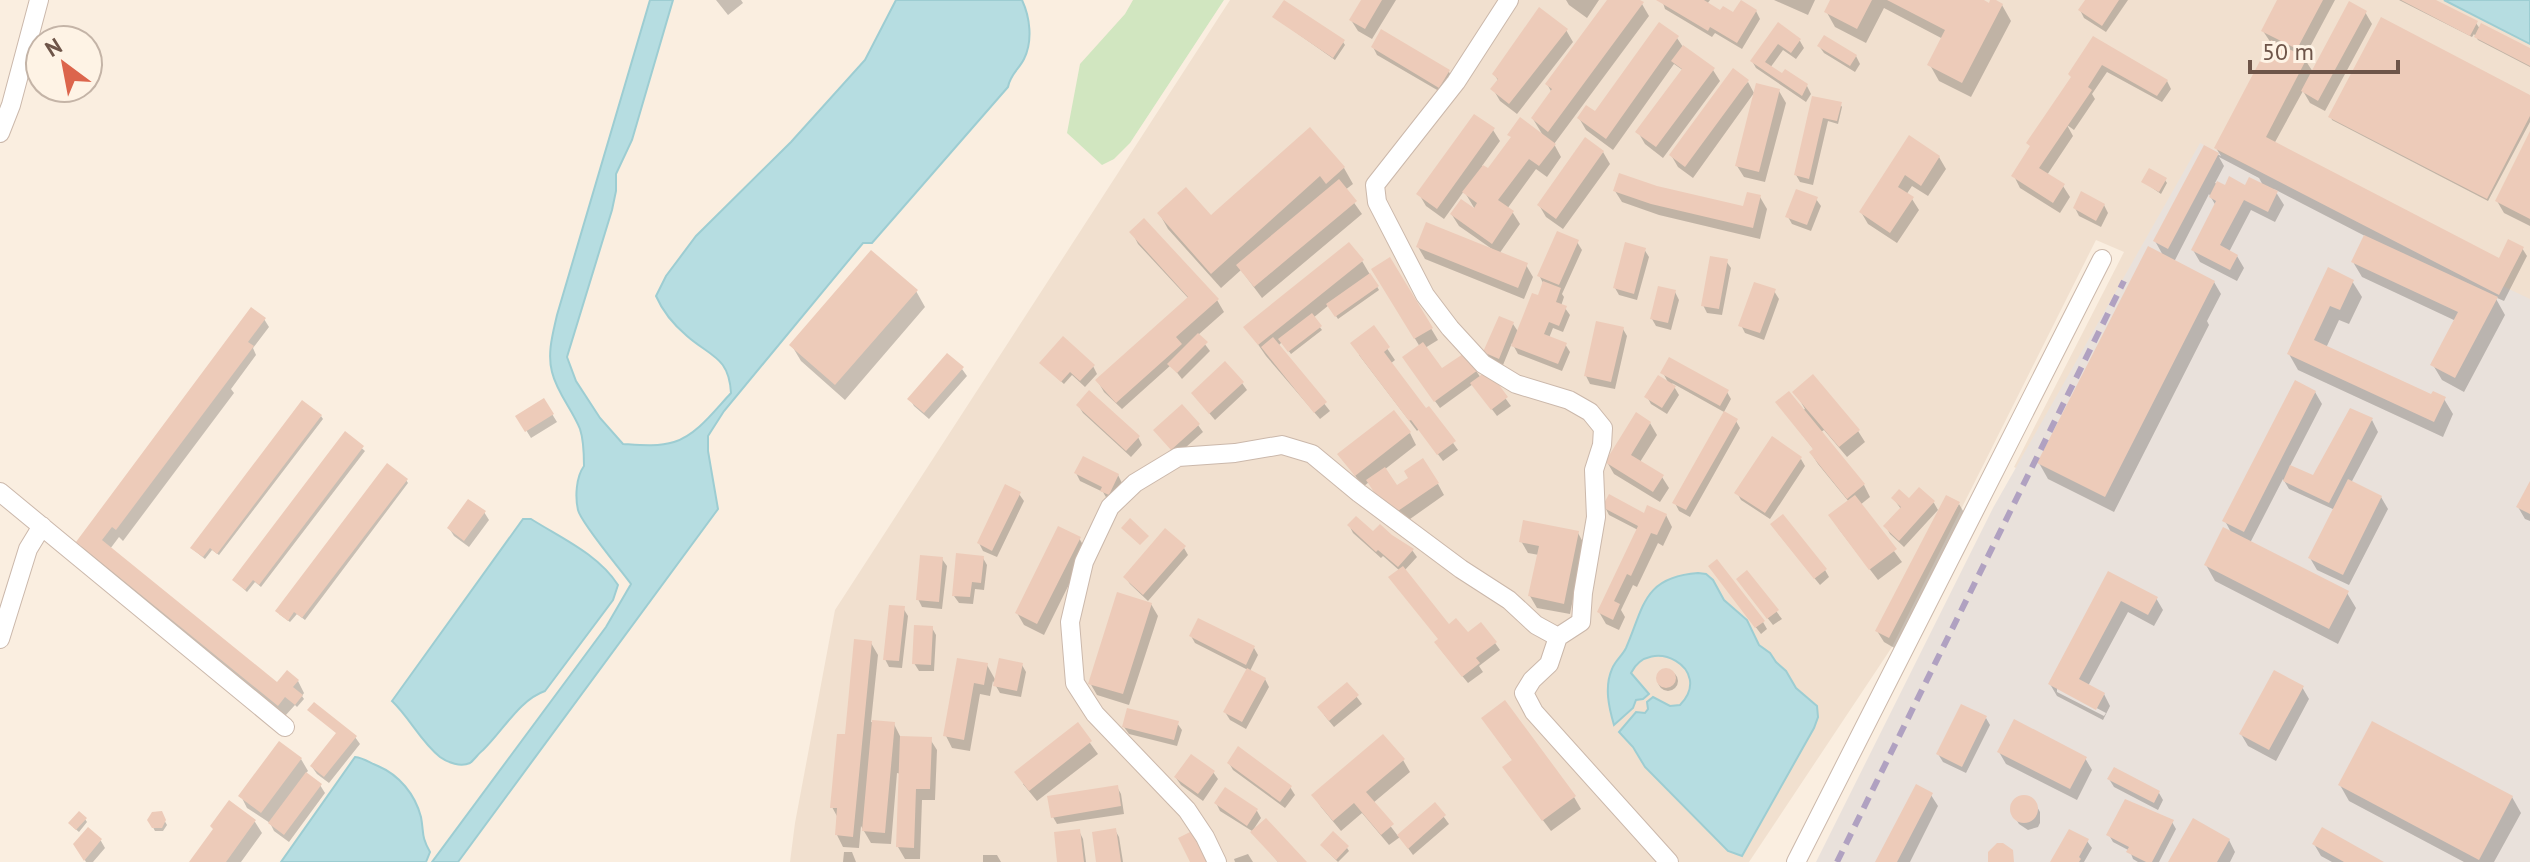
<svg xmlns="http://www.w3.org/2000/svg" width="2530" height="862" font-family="'PT Sans',sans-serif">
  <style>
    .residential { fill: #f1e0cf }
    .industrial { fill: #e9e1db }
    .green { fill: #d1e6c0 }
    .water { fill: #b6dde1; stroke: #9dcdd2; stroke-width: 2 }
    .shadow { fill: #0003; fill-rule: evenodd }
    .building { fill: #edcbb9 }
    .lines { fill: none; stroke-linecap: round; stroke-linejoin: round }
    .minor-casing { stroke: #cbb8ab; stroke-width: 20 }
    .minor { stroke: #fff; stroke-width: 18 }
    .rail { stroke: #b0a1c1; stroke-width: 6; stroke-dasharray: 12 8; stroke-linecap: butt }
  </style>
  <rect width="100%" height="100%" fill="#faeee0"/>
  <!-- residential -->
  <path class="residential" d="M1230 0H2530V733L2014 467 2124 252 2096 240 1892 647 1749 862H790L795 823 835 610Z"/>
  <!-- industrial -->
  <path class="industrial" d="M2200 143 2530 299V862H1816L1993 508Z"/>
  <!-- green -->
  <path class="green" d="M1133 0H1224L1130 143 1114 159 1102 165 1067 133 1080 64 1125 14Z"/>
  <!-- water -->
  <path class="water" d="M650 0H673L632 140 616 174V191L612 210 567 357 576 381 600 418 623 444C639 445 658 447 674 442 697 435 715 410 731 393 729 357 711 357 687 336 674 325 663 312 656 296L666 276 696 236 791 142 865 60 896 0H1022C1030 17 1033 41 1024 59 1019 69 1010 75 1008 87L872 243H863L724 411 708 436V451L718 509 458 862H432L606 627 631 584C621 570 581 523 578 510 575 497 576 477 584 466 584 454 584 441 580 429 572 409 557 393 552 372 547 353 553 333 557 315Z
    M2444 0H2530V44Z
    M523 519H531C561 538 598 554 618 585L613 600 545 691C519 700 503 731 483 750 479 753 474 760 470 763 461 767 448 763 440 757 420 741 410 718 392 701Z
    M1698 573 1706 574 1713 580 1724 600 1747 620 1759 645 1770 653 1776 662 1786 671 1796 688 1817 706 1818 717 1814 728 1742 856 1728 851 1645 767 1633 747 1619 732 1636 712 1645 713 1648 709 1647 702 1653 697 1670 706 1680 705C1715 669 1650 634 1631 673L1649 694 1643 699 1636 700 1633 708 1614 725C1609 708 1604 687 1612 669 1615 661 1622 656 1626 648 1644 607 1643 577 1698 573Z
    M355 757C364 758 370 763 378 766 399 775 415 794 421 817 424 833 421 836 430 852L426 862H281Z"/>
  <!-- shadow -->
  <path class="shadow" d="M716 0H741L743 3 728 15Z
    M1363 0H1396L1372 39 1358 31 1351 20Z
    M1566 0H1599L1587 18 1569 5Z
    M1609 0H1637L1642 4 1649 16 1554 144 1561 157 1547 177 1536 169 1507 209 1513 213 1520 224 1499 254 1526 265 1533 277 1524 299 1425 259 1418 247 1492 249 1459 226 1452 215 1476 211 1464 191 1444 219 1426 206 1419 194 1493 130 1500 141 1482 166 1488 171 1544 137 1533 119 1552 93 1547 84Z
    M1662 0H1710L1707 4 1721 12 1733 15 1756 11 1760 19 1742 49 1715 33 1712 37 1665 9Z
    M1774 0H1815L1808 15Z
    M1832 0H1980L1990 5H2002L2011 21 1971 97 1939 81 1930 65 1943 39 1884 8 1866 43 1835 27 1826 11Z
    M2087 0H2128L2106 32 2084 18 2080 10Z
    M2279 0H2335L2304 58 2313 72 2365 12 2372 24 2325 111 2310 103 2303 91 2274 144 2497 259 2522 248 2527 256 2504 301 2495 297 2505 315 2464 392 2442 380 2433 365 2456 321 2362 277 2353 262 2365 236 2274 189 2284 205 2275 222 2251 210 2229 252 2237 256 2244 268 2237 281 2200 262 2193 250 2216 206 2209 194 2174 262 2214 282 2221 294 2207 321 2209 325 2114 512 2048 479 2039 463 2164 257 2155 241 2204 147 2221 156 2216 148 2271 43 2263 31ZM2219 157 2259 178 2264 187 2225 188 2215 183 2224 166Z
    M2399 0H2431L2476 23 2480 29 2530 50V67L2478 40 2474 34 2472 37Z
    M1274 17 1343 42 1345 45 1335 60Z
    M1778 25 1800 41 1804 48 1796 59 1783 50 1770 68 1807 86 1811 94 1806 102 1756 68 1752 61Z
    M1566 30 1573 42 1517 114 1500 101 1493 89 1499 82 1494 74Z
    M1677 38 1683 47 1713 70 1720 81 1663 158 1645 144 1638 132 1684 71 1674 64 1613 150 1586 130 1579 118 1596 114Z
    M2093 39 2167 81 2171 89 2162 102 2107 72 2092 94 2095 99 2074 130 2067 125 2073 136 2047 175 2063 186 2070 197 2060 213 2020 188 2014 176 2055 116Z
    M1819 46 1856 56 1860 64 1855 72 1824 53Z
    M1373 47 1449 72 1453 79 1444 94 1377 55Z
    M1748 82 1754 93 1693 178 1678 167 1671 155Z
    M1779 91 1786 103 1765 182 1744 177 1737 166Z
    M2530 97V122L2488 201 2332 120 2331 117Z
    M1814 98 1840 104 1842 107 1838 124 1828 121 1813 185 1800 182 1796 175Z
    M1309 130 1344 168 1353 184 1345 190 1362 214 1262 298 1241 270 1221 288 1168 229 1159 213 1211 218Z
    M2530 135V226L2504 213 2497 201Z
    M1909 138 1939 157 1946 169 1928 196 1912 186 1906 195 1912 199 1919 210 1897 243 1868 224 1861 212Z
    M1603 152 1610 164 1563 229 1546 217 1539 205Z
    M2165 180 2167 183 2161 194 2144 182Z
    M1656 188 1745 209 1760 197 1767 209 1760 239 1659 215 1622 202 1615 191Z
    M1816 199 1821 206 1811 231 1792 224 1788 217Z
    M2104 205 2108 213 2101 227 2079 216 2075 208Z
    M1132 232 1217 300 1224 312 1198 335 1210 351 1182 379 1171 365 1122 409 1104 392 1097 380 1189 299 1138 244Z
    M1577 242 1582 250 1562 294 1564 297 1561 306 1565 308 1570 315 1563 332 1553 328 1549 338 1565 344 1570 352 1562 371 1518 354 1512 343 1503 365 1490 360 1486 352 1513 324 1519 333 1539 298 1543 283 1539 275Z
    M1644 249 1649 257 1637 300 1619 295 1615 288Z
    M1390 260 1438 340 1425 348 1441 371 1465 355 1481 378 1487 373 1511 406 1497 416 1473 384 1440 408 1409 365 1420 347 1374 270Z
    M1362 261 1379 290 1338 319 1329 305 1313 318 1322 330 1291 354 1282 342 1278 346 1330 411 1320 419 1266 356 1246 327Z
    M1726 261 1731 268 1722 315 1707 313 1703 305Z
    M2329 270 2352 281 2362 297 2349 324 2339 320 2326 348 2432 397 2444 399 2453 414 2443 437 2298 370 2289 354Z
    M916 291 925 307 845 400 801 361 792 346Z
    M1774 291 1779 299 1764 340 1745 333 1741 325Z
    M1675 292 1679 300 1671 330 1656 326 1652 319Z
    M264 319 269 327 253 348 256 355 231 389 234 393 123 541 119 537 110 549 277 685 298 681 304 693 302 696 304 699 297 707 295 705 285 716 85 553 79 542Z
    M1373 328 1395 360 1390 364 1424 410 1429 409 1458 450 1443 461 1419 429 1417 431 1359 355Z
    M1623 329 1627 336 1615 389 1590 384 1586 376Z
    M1044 366H1093L1097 374 1085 387 1072 375 1064 384Z
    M962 369 967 376 929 419 914 406 910 399Z
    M1663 373 1727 392 1731 399 1724 412 1672 383 1679 395 1667 414 1651 404 1647 397 1669 384Z
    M1242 383 1247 390 1215 420 1193 394Z
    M1795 392 1858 431 1865 442 1847 457 1824 430 1821 432 1864 485 1870 497 1860 505 1902 562 1878 580 1838 528 1849 502 1818 464 1811 453 1814 450 1778 403 1803 410 1805 409Z
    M2315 392 2322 404 2290 466 2314 478 2372 420 2378 432 2351 483 2381 497 2388 509 2349 585 2317 570 2310 558 2335 510 2289 489 2283 479 2250 543 2347 593 2356 608 2338 644 2215 581 2206 565 2232 534 2225 521Z
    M544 401 557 422 531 438 518 417Z
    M1078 405 1138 437 1142 445 1131 457 1083 413Z
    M321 416 323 419 219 555 212 550 205 559 195 551Z
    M1736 421 1740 428 1690 517 1679 511 1675 503Z
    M1650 423 1657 435 1640 462 1662 477 1669 488 1660 502 1614 474 1607 462Z
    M1198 425 1203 432 1176 456 1156 430Z
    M1410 433 1416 445 1384 470 1397 488 1438 484 1444 495 1403 524 1369 482 1363 487 1340 454Z
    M345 434 365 451 261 587 255 582 247 592 234 580Z
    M1801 459 1805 466 1770 519 1741 500 1737 493Z
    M1076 473 1118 475 1122 483 1107 499 1103 492 1080 481Z
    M406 480 408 483 305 620 297 614 290 622 279 614Z
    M2530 485V521L2525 519 2518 507Z
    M1919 490 1934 503 1938 510 1904 547 1890 534 1886 527 1901 509 1893 498 1910 501Z
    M1019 494 1024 501 997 557 983 551 979 543Z
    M1959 504 1966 516 1896 649 1884 642 1877 631Z
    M1605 507 1645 515H1666L1672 527 1663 546 1658 543 1637 587 1633 585 1621 610 1625 617 1619 630 1606 624 1599 612 1638 530 1609 515Z
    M484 512 489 520 469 547 454 536 449 528Z
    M1349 525 1412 550 1417 557 1404 571 1454 633 1495 643 1500 650 1479 666 1483 672 1468 683 1441 650 1439 640 1400 571 1383 556 1381 558 1353 533Z
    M1777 532 1825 570 1829 577 1820 585Z
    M1578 533 1584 544 1570 614 1537 608 1530 596 1539 555 1528 553 1521 541Z
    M1079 538 1086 550 1044 635 1024 625 1017 613Z
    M1184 548 1188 555 1148 601 1130 584 1125 577Z
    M983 558 987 565 984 590 975 589 973 604 959 603 954 596Z
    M942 559 947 566 942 609 922 607 918 599Z
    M1747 572 1782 619 1773 625 1743 587Z
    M2109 573 2156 598 2163 610 2154 626 2128 612 2088 686 2104 694 2110 706 2103 720 2057 696 2050 684ZM2057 687 2106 713 2104 716 2057 692Z
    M1715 574 1763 622 1767 629 1761 634Z
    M1151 604 1158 616 1129 705 1097 695 1090 683Z
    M903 608 908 616 902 668 889 667 885 659Z
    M932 628 936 635 934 671H919L914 663Z
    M1191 636 1254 648 1258 655 1250 671 1265 679 1269 687 1246 729 1230 720 1225 712 1248 670 1195 643Z
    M871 643 878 655 871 722 894 724 901 738 930 739 937 750 935 800H922L920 859H905L898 847 901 774 897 773 891 844 871 843 861 826 859 848 843 847 837 835 838 818 832 807 846 736Z
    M959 660 987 665 996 681 1022 665 1026 672 1021 697 1000 693 993 681 990 696 980 694 970 751 952 748 946 736Z
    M1658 681a10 10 0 1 1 20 0a10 10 0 1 1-20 0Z
    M1347 684 1362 704 1334 727 1324 715Z
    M2302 687 2309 699 2276 761 2248 746 2241 734Z
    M310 710 355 737 360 744 329 783 317 774 312 767 338 734Z
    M1483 718 1574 797 1581 809 1551 831 1512 779 1513 761Z
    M1986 718 1990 725 1966 773 1943 762 1938 754Z
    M1177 723 1182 730 1177 746 1129 734 1124 727Z
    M1077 725 1098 754 1037 801 1023 784Z
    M1999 752 2085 758 2092 770 2077 800 2006 764Z
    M301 759 308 771 305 774 320 785 325 793 289 842 274 831 270 823 247 808 241 796Z
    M1403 760 1410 772 1373 803 1398 836 1435 805 1449 824 1413 855 1400 837 1389 845 1362 813 1341 831 1321 807 1314 796Z
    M1229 763 1290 787 1295 795 1285 808 1233 770Z
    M1213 772 1218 779 1203 801 1181 785 1176 778Z
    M2109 779 2159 793 2163 800 2158 810 2114 787Z
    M2340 785 2512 797 2521 813 2494 862H2464L2349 801Z
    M1117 787 1121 794 1124 814 1057 824 1053 817Z
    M1931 795 1938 806 1910 862H1878Z
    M2026 797 2035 803 2040 812V823L2038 827 2028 830 2019 824 2014 816 2013 805 2021 798Z
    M229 803 255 822 262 833 241 862H191L215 830Z
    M1216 803 1257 811 1261 818 1253 830 1304 862H1278L1252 831 1220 811Z
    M160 813 167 825 163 831H155L149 820Z
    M85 819 87 822 79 832 73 827Z
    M2172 822 2176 829 2159 862H2138L2133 859 2130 851 2113 842 2109 835Z
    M88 830 101 841 105 848 93 862H86L76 844Z
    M1115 830 1119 837 1123 862H1098Z
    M1079 831 1083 839 1086 862H1059Z
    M2229 840 2235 852 2230 862H2171Z
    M2087 841 2092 848 2084 862H2052Z
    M2314 844 2380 862H2332L2321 856Z
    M1324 848H1347L1349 851 1338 862Z
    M844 852H852L856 862H843Z
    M1248 854 1253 862H1235L1234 859Z
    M983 855H997L1001 862H983Z"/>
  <!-- building -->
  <path class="building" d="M1284 0 1345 40 1333 58 1272 17Z
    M1361 0H1382L1365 29 1349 20Z
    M1607 0H1640L1644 2 1548 132 1531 118 1552 89 1545 84Z
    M1656 0H1704L1720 10 1723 6 1733 12 1741 0 1757 10 1737 43 1710 27 1708 31Z
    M1830 0H1872L1857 29 1824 12Z
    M1887 0H1984L1989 3 1990 0H1996L2003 4 1962 83 1927 65 1945 30Z
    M2085 0H2119L2102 26 2078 10Z
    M2277 0H2323L2297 49 2261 31Z
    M2401 0H2436L2478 21 2470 36Z
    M2349 1 2367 11 2318 101 2301 91Z
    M1539 7 1568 29 1509 104 1490 89 1498 79 1492 74Z
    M2381 17 2530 95V116L2487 199 2328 117Z
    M1659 22 1679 36 1606 139 1577 118 1586 105 1595 111Z
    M1778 22 1801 39 1791 53 1778 44 1765 62 1782 73 1785 69 1808 84 1802 96 1750 61Z
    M2481 23 2530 48V66L2474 37Z
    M1381 29 1450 70 1439 88 1371 47Z
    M1824 35 1857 55 1850 66 1817 46Z
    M2093 36 2168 80 2157 96 2102 65 2088 87 2092 90 2039 168 2065 184 2053 203 2011 176 2030 146 2026 143 2071 77 2068 74Z
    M2271 40 2307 58 2266 137 2499 258 2508 239 2524 247 2499 295 2214 148Z
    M1683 45 1715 68 1656 147 1635 132 1682 69 1671 61Z
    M1733 68 1749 80 1685 167 1669 155Z
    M1756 83 1780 89 1759 172 1735 166Z
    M1812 96 1842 102 1837 121 1823 118 1809 179 1794 175Z
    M1474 114 1495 128 1437 209 1416 194Z
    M1520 117 1556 144 1539 166 1529 159 1498 200 1514 211 1492 244 1450 214 1461 199 1474 208 1477 203 1462 192 1483 165 1488 168 1511 137 1507 135Z
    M1310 127 1345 167 1326 184 1320 176 1211 274 1157 213 1186 187 1211 215Z
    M2530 131V219L2495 201Z
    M1909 135 1940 156 1921 186 1905 175 1898 187 1914 197 1890 233 1859 212Z
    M1585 137 1604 151 1556 219 1537 205Z
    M2204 145 2219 153 2168 249 2153 241Z
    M2149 168 2167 178 2159 192 2141 182Z
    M1619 173 1657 186 1743 206 1747 192 1761 195 1753 228 1651 204 1613 191Z
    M2229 176 2245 185 2249 177 2278 191 2268 212 2244 200 2220 245 2238 255 2230 270 2191 250 2216 201 2209 197 2217 181 2225 185Z
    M1339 179 1357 201 1254 287 1236 265Z
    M1796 189 1818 197 1807 225 1785 217Z
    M2081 191 2105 204 2096 221 2073 208Z
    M1144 218 1219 299 1176 337 1182 344 1116 403 1095 380 1188 297 1129 232Z
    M1426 222 1528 263 1518 288 1416 247Z
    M1557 231 1579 240 1559 285 1537 276Z
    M2364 235 2498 297 2455 378 2430 365 2458 312 2351 262Z
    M1349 242 1364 260 1258 345 1243 327Z
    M1625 242 1646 248 1634 294 1613 288Z
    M2148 246 2215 281 2105 497 2037 463Z
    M871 250 918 290 835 385 789 345Z
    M1710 256 1728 259 1719 309 1701 306Z
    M1390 257 1433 328 1414 339 1371 269Z
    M2328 267 2354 280 2340 310 2330 306 2314 340 2431 394 2433 391 2446 397 2434 422 2287 354Z
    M1370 273 1379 286 1335 317 1326 304Z
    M1543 281 1561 288 1556 302 1567 306 1559 326 1549 322 1544 334 1567 343 1558 364 1511 346 1532 293 1538 295Z
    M1754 282 1776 289 1760 333 1738 326Z
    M1658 286 1676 290 1668 323 1650 319Z
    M251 307 266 318 248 342 254 346 116 530 112 527 102 540 277 682 287 670 299 680 293 687 303 695 295 705 285 697 278 706 76 542Z
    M1312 313 1322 326 1288 352 1278 339Z
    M1499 316 1514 322 1499 359 1483 352Z
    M1596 321 1624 327 1611 382 1584 376Z
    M1374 325 1390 347 1384 352 1426 408 1429 406 1456 441 1437 455 1411 420 1409 421 1350 343Z
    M1198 333 1208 342 1177 373 1167 364Z
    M1063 336 1095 365 1080 381 1070 372 1061 382 1039 363Z
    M1273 337 1327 402 1314 413 1261 347Z
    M1423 342 1442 368 1466 352 1478 370 1434 402 1402 357Z
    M947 353 964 367 924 413 907 399Z
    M1669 357 1729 390 1720 406 1660 373Z
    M1225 361 1244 382 1209 414 1191 393Z
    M1488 370 1508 397 1491 410 1470 383Z
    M1813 374 1860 430 1839 447 1792 392Z
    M1658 375 1676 386 1662 408 1644 397Z
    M2295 380 2316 391 2244 532 2222 521Z
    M1089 390 1140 436 1126 451 1076 405Z
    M1789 391 1865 484 1847 499 1809 452 1813 449 1775 402Z
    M544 398 554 414 525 432 515 416Z
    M302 400 322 415 217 554 210 548 203 557 190 548Z
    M1182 404 1200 424 1171 450 1153 430Z
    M2350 408 2373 418 2329 503 2283 481 2290 465 2313 475Z
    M1394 410 1411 432 1355 476 1337 454Z
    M1724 411 1738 419 1686 510 1672 503Z
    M1636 412 1651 422 1631 455 1664 475 1653 492 1605 462Z
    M345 431 364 446 259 585 253 580 245 590 232 580Z
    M1772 436 1802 457 1765 513 1734 493Z
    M1083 456 1119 474 1109 495 1100 491 1102 487 1074 473Z
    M1423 458 1439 483 1395 513 1378 498 1366 480 1385 467 1397 485 1408 478 1404 471Z
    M387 463 408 479 302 618 294 612 288 621 275 611Z
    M2348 479 2382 496 2343 575 2308 558Z
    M2530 481V514L2516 507Z
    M1005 484 1021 492 992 551 977 543Z
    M1919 487 1935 501 1899 541 1883 526 1901 507 1891 498 1899 489 1909 498Z
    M1609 494 1644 513 1647 505 1667 514 1657 535 1651 533 1631 576 1627 574 1614 601 1620 604 1613 620 1597 612 1638 526 1602 507Z
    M1855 495 1897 549 1869 570 1828 515Z
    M1946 495 1960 502 1889 638 1875 631Z
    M468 499 486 511 464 541 447 528Z
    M1783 514 1827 569 1814 579 1770 524Z
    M1356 516 1373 531 1380 524 1392 535 1414 549 1398 567 1378 550 1376 552 1347 525Z
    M1130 518 1149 536 1140 545 1121 528Z
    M1523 520 1579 531 1564 604 1528 596 1539 546 1519 542Z
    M1058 526 1081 537 1037 624 1015 613Z
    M2223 527 2349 591 2329 629 2204 565Z
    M1165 528 1186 546 1143 595 1123 577Z
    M956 553 984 556 981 583 972 582 970 597 952 596Z
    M920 555 943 557 939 602 916 600Z
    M1717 559 1765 621 1755 628 1708 566Z
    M1403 566 1449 624 1456 618 1468 632 1481 622 1497 642 1476 658 1480 663 1462 677 1434 642 1438 639 1388 577Z
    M1747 570 1779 610 1767 619 1736 579Z
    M2108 571 2158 597 2148 615 2121 601 2079 679 2105 693 2096 710 2048 684Z
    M1117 592 1152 603 1123 694 1088 684Z
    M889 605 905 606 899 661 883 660Z
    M1198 618 1255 646 1246 665 1189 636Z
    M914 625 933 626 931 665 912 664Z
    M854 639 872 641 853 837 835 835 837 808H830L837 734H845Z
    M957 658 988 663 984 685 974 683 964 740 943 736Z
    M999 658 1023 663 1017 691 993 686Z
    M1656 678a10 10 0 1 1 20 0a10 10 0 1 1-20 0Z
    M1247 668 1266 678 1242 722 1223 712Z
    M2274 670 2304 686 2269 750 2239 734Z
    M1347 682 1359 695 1329 721 1317 707Z
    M1505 700 1576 796 1542 821 1502 767 1512 760 1481 718Z
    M314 702 357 736 324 777 310 766 336 733 307 710Z
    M1961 704 1987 716 1962 767 1936 754Z
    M1127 708 1179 721 1174 740 1122 727Z
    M2014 719 2087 757 2070 789 1997 752Z
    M872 720 895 722 885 833 862 831Z
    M2372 721 2513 796 2479 860 2338 785Z
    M1078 722 1092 741 1029 791 1014 772Z
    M1383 734 1405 759 1366 792 1394 824 1381 835 1354 803 1333 821 1311 795Z
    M900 736 932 737 930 789H916L914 848 896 847Z
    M279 741 302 758 261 813 238 796Z
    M1238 746 1292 786 1280 802 1227 763Z
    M1191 754 1215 771 1198 794 1174 777Z
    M2114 767 2160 791 2154 803 2107 779Z
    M306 772 322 784 284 835 268 823Z
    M1916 784 1933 793 1897 862H1875Z
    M1118 785 1121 806 1051 818 1047 796Z
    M1225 787 1258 809 1247 826 1214 803Z
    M2010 809a14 14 0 1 1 28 0a14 14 0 1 1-28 0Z
    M2125 799 2174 820 2152 862H2146L2126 852 2129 847 2106 835Z
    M229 800 256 820 226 862H189L213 829 210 826Z
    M1435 802 1446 815 1408 849 1397 835Z
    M79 811 87 818 76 830 68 823Z
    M162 811 166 820 162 828H152L147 820 152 812Z
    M1266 818 1307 862H1278L1250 832Z
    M2193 818 2230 839 2217 862H2168Z
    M88 827 102 839 84 861 73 844Z
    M2322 827 2384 862H2344L2312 844Z
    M1116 828 1121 862H1096L1092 832Z
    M1080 829 1084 862H1057L1054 832Z
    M2069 829 2089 839 2079 857 2081 859 2079 862H2050Z
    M1192 831 1207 862H1190L1178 838Z
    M1333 831 1349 846 1336 860 1320 845Z
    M1997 843H2003L2013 850 2014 862H1988V852Z"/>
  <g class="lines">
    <!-- minor casing -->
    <g class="minor-casing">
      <path id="minor" d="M1509 0 1456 82 1375 185 1377 202 1425 295 1450 328 1483 364 1516 384 1569 400 1590 412 1603 428 1602 445 1594 470 1596 517 1583 593 1581 622 1558 637
        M0 133 11 105 39 0
        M0 492 285 727
        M0 639 28 549 42 526
        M1217 862 1205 837 1187 810 1095 714 1075 683 1070 622 1084 562 1110 507 1135 483 1178 457 1235 453 1282 445 1312 454 1359 493 1461 569 1509 600 1536 625 1558 637 1549 664 1532 680 1524 693 1534 712 1669 862
        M1796 862 2102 259"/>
    </g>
    <!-- minor -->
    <use href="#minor" class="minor"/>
    <!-- rail -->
    <path class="rail" d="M1837 862 2124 281"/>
  </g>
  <!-- north arrow -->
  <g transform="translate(64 64) rotate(328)"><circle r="38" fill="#fef3e5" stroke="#c4b4a7" stroke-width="2"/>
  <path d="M0-6L14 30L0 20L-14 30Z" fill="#dc654c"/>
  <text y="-12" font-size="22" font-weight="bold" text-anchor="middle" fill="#6e5549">N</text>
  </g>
  <!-- scale -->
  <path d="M2250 60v12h148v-12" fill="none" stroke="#6e5549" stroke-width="4"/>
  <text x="2262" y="60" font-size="24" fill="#6e5549" stroke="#fef3e5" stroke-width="6" paint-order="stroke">50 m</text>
</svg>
